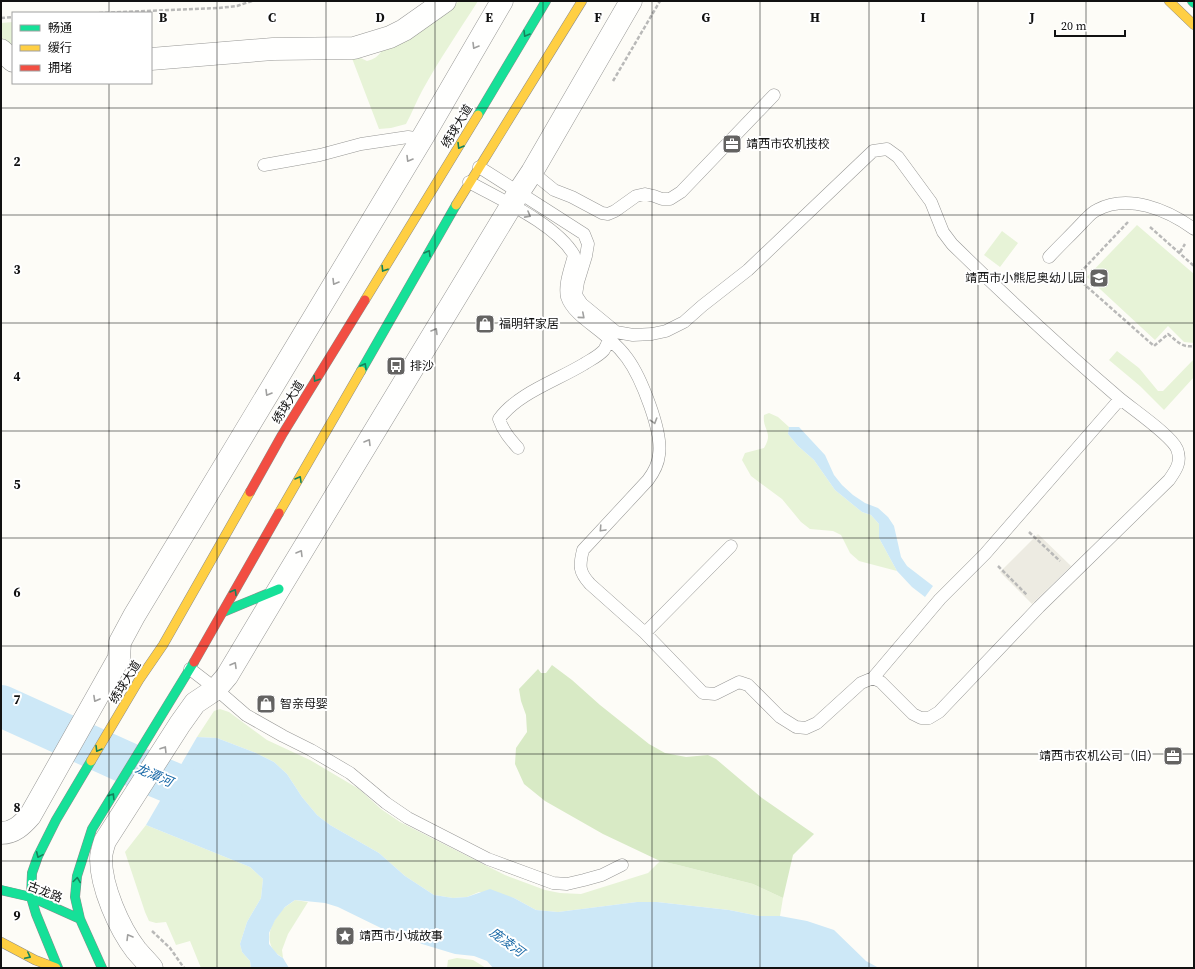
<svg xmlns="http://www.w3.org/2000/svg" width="1195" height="969" font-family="'Source Serif 4','Noto Sans SC',serif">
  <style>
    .green { fill: #e7f3d7 }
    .forest { fill: #d8eac5 }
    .plaza { fill: #edebe2 }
    .water { fill: #cde8f7 }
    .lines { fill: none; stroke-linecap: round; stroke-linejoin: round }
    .river { stroke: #cde8f7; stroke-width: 42 }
    .lane-casing { stroke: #979795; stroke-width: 13 }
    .street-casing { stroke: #979795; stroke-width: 23 }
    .fast-casing { stroke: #8e8d8b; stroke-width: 10 }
    .slow-casing { stroke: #8e8d8b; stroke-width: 10 }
    .jam-casing { stroke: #8e8d8b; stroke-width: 10 }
    .path { stroke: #b9b9b8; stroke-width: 2.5; stroke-dasharray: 4 2; stroke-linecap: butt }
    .lane { stroke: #fffffe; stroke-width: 12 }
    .street { stroke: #fffffe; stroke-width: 22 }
    .fast { stroke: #16e098; stroke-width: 9 }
    .slow { stroke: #ffcf43; stroke-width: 9 }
    .jam { stroke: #f24e42; stroke-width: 9 }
    .oneway { stroke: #14835b }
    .oneway2 { stroke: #a0a09f }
    .grid { fill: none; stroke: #111; stroke-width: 1; stroke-opacity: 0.55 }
    .labels { text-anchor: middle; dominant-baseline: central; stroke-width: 4; stroke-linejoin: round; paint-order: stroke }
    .street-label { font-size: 12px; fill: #111; stroke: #fff }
    .poi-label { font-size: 12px; fill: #111; stroke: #fff; text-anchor: start }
    .water-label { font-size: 13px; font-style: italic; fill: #1768a6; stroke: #fff }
    .grid-label { font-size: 13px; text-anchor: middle; font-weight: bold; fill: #111; stroke: #fff; stroke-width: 4; stroke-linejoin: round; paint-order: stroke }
  </style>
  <rect width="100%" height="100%" fill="#fdfcf7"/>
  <!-- green -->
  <path class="green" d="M459 1H478C459 31 439 60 422 91 416 102 412 113 406 124L391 128 379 129 350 53 367 61C374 59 378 57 382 50L453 6Z
    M13 22V53L1 43V23Z
    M1137 225 1194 274V343L1184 342 1168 326 1155 340 1087 277Z
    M1002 231 1018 243 1000 267 984 255Z
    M1117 351 1139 368 1158 391H1163L1194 359V377L1164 410 1140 386 1109 360Z
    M769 413 778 417 789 427 788 434 798 446 814 460 835 490 862 512 871 515 879 524V538L897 571 859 561 850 553 841 535 833 531 810 529 801 522 782 499 751 476 742 460 745 453 764 448C774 432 762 430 764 415Z
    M220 709 229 712 267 740 310 760 359 789 381 809 400 822 483 864 505 875 545 890 560 893 581 894 648 873 660 861 678 865 753 884 783 898 780 916H759L729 910 657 902H637L558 912 536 910 514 898 479 892 467 897 453 898 434 895 405 876 379 853 330 825 317 815 302 797 287 774 274 762 256 753 217 738 197 737 214 711Z
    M146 825 250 867 263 879 261 898 247 922 240 944 242 952 250 961 251 968H201L190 941 176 945 166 922 156 923 149 921 145 912 125 852Z
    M295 900 308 902 288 934 282 950 283 958C261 946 269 923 284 908 287 905 292 903 295 900Z
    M457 958 473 960 486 968H447L448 960Z"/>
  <!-- forest -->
  <path class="forest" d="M552 665 572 680 600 705 649 744 665 753 686 757 708 755 716 759 762 798 814 834 793 855 783 898 753 884 678 865 660 861 603 834 545 801 524 784 515 764 516 748 527 732 526 715 521 701 519 689 538 669 541 673H546Z"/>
  <!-- plaza -->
  <path class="plaza" d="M1038 534 1071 566 1032 604 1000 572Z"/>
  <!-- water -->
  <path class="water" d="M789 427H799L825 455 834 475 842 485 853 495 865 503 878 508 888 517 894 526 901 557 907 566 933 586 925 597 912 587 897 571 879 538V524L871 515 862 512 835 490 814 460 798 446 788 434Z
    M197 737 217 738 256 753 274 762 287 774 302 797 317 815 330 825 379 853 405 876 434 895 453 898 467 897 490 889 514 898 536 910 558 912 637 902H657L729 910 759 916H780L807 921 834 930 866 961 879 968H493L487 961 474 956 455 954 422 944 409 938 387 931 338 907 325 903 295 900 285 907 275 920 269 933V944L278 955 283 958 289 968H251L250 961 242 952 240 944 247 922 261 898 263 879 250 867 146 825Z"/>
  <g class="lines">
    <!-- river -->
    <path class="river" d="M1 706 158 777 223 804"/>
    <!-- lane casing -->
    <g class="lane-casing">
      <path id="lane" d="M264 165 320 155 361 144 408 137 421 139
        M532 172 554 190 572 197 602 213 608 214 615 211 636 196 645 194 654 196 662 199H670L681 192 774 95
        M469 182C501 200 556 224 574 255 571 268 564 284 567 297 573 315 598 327 610 340 616 345 622 351 627 358 641 377 663 432 659 455 658 465 654 472 648 480L583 550C579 566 579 572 590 584L645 633 703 693 715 694 739 682 748 685 780 717 796 727 806 728 817 723 861 683 873 678 881 682 913 714 921 718H929L939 712 1039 607 1169 480C1176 470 1182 462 1177 449 1171 435 1132 409 1118 397 1061 348 1006 297 952 244L943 232 931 202 898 157 887 149 873 151 748 270 702 306 684 322 666 331 652 334 633 335 616 332 582 304 576 295 578 282 586 256 588 244 584 234 545 209 479 167
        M1049 257C1060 245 1072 234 1083 222 1087 218 1092 212 1097 210 1128 193 1168 210 1194 229
        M518 448C510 439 503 431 499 419 518 393 556 381 584 364 590 360 599 356 604 350 606 347 608 342 609 339
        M645 633 731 546
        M190 669 216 689 246 715 283 736 311 750 350 773 386 803 408 818 488 859 553 883 567 884 584 880 602 875 622 865
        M873 678 940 599 985 554 1120 399"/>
    </g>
    <!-- street casing -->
    <g class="street-casing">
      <path id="street" d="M1 50 13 61
        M151 59 273 49 354 48 390 37 404 30 445 1
        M1 833C14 833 22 825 30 816L119 658 120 642 134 616 424 135 502 1
        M152 968C147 962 141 956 136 950 119 928 101 887 101 859 101 853 103 847 105 841L180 724 195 703 216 689 227 676 279 589 511 206 518 193 532 172 631 1"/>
    </g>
    <!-- fast casing -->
    <g class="fast-casing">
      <path id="fast" d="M1192 1 1194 3
        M478 115 546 1
        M361 371 456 205
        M223 612 279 589
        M1 890 31 897 80 919
        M58 968 36 914 31 897 32 873 38 856 56 820 91 761
        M102 968 80 919 75 897 77 876 92 829 194 662"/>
    </g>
    <!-- slow casing -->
    <g class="slow-casing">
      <path id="slow" d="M1169 1 1194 25
        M456 205 582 1
        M365 300 478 115
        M279 513 361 371
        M91 761 139 680 163 645 250 492
        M1 942 35 960 56 968"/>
    </g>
    <!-- jam casing -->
    <g class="jam-casing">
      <path id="jam" d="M250 492 282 435 365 300
        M194 662 279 513"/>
    </g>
    <!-- path -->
    <path class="path" d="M99 13 219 8 237 6 252 1
      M1 18 13 17
      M613 81 660 1
      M1128 222 1076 277 1154 346 1168 334C1177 341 1182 348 1194 346
      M1150 227 1194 266
      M1180 252 1185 244
      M1029 532 1060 561
      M998 566 1027 595
      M152 931 170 948 184 968"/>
    <!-- lane -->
    <use href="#lane" class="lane"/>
    <!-- street -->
    <use href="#street" class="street"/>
    <!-- fast -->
    <use href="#fast" class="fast"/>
    <!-- slow -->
    <use href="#slow" class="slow"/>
    <!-- jam -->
    <use href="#jam" class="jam"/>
  </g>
  <!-- one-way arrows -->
  <defs><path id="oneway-chevron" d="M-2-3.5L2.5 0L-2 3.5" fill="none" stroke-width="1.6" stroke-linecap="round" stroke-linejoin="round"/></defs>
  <g class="oneway">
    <use href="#oneway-chevron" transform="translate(526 34) rotate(121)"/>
    <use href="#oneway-chevron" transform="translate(460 146) rotate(121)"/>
    <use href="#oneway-chevron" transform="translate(428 253) rotate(-60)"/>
    <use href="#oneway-chevron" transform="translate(384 269) rotate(122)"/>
    <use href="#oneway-chevron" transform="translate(364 366) rotate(-60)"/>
    <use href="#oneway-chevron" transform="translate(316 379) rotate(122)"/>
    <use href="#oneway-chevron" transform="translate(299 479) rotate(-60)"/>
    <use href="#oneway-chevron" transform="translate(234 592) rotate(-60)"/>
    <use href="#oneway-chevron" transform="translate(98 749) rotate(121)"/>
    <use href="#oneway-chevron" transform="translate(112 796) rotate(-58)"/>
    <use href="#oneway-chevron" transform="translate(39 855) rotate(114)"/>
    <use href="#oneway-chevron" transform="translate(77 880) rotate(-82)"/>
    <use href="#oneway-chevron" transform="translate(28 956) rotate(27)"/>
  </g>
  <g class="oneway2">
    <use href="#oneway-chevron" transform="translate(475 46) rotate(121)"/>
    <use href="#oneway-chevron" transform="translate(409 159) rotate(121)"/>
    <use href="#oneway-chevron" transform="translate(528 215) rotate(29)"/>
    <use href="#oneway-chevron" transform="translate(335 282) rotate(121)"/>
    <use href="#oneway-chevron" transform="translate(582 316) rotate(41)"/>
    <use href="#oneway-chevron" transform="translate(435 331) rotate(-59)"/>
    <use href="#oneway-chevron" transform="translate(268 393) rotate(121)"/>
    <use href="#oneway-chevron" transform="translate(654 421) rotate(73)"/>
    <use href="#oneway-chevron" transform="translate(368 442) rotate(-59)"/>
    <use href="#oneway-chevron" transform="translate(602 529) rotate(133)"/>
    <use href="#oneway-chevron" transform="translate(300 553) rotate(-59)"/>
    <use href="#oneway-chevron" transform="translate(234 665) rotate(-60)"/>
    <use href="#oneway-chevron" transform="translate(96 699) rotate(119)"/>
    <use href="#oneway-chevron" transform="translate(164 749) rotate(-58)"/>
    <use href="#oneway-chevron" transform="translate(129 937) rotate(-121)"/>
  </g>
  <!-- grid -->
  <path class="grid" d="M109 1V13M217 1V968M326 1V968M435 1V968M543 1V968M652 1V968M760 1V968M869 1V968M978 1V968M1086 1V968M109 83V968M1 108H1194M1 215H1194M1 323H1194M1 431H1194M1 538H1194M1 646H1194M1 754H1194M1 861H1194"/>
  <!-- icons -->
  <defs>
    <g id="office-square" transform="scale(1)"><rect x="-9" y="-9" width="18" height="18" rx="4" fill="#646362" stroke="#fff"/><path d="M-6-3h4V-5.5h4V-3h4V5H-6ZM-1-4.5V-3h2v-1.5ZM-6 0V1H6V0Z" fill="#fff"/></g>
    <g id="school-square" transform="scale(1)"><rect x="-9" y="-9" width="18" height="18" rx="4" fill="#646362" stroke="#fff"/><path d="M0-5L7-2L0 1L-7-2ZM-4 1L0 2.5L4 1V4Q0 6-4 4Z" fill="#fff"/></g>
    <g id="shop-square" transform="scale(1)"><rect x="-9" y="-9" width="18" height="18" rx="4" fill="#646362" stroke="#fff"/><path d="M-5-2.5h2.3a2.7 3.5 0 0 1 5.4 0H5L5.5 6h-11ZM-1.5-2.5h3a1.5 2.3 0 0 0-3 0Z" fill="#fff"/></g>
    <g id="bus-square" transform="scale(1)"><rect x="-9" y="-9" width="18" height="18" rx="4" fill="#646362" stroke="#fff"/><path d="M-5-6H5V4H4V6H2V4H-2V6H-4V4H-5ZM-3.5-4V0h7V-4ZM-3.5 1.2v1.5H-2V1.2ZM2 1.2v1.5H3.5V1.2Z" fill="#fff"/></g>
    <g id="sight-square" transform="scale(1)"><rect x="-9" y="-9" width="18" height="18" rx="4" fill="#646362" stroke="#fff"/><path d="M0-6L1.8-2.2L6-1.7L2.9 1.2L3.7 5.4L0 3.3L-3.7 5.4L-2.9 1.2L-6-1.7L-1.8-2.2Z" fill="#fff"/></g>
  </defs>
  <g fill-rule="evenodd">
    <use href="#office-square" x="732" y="144"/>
    <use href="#school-square" x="1099" y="278"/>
    <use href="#shop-square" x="485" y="324"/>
    <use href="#bus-square" x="396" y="366"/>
    <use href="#shop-square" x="266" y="704"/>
    <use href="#office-square" x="1173" y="756"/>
    <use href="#sight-square" x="345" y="936"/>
  </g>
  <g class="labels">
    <!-- street labels -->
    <g class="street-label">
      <text transform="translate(457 126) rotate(-59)">绣球大道</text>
      <text transform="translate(288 402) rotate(-58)">绣球大道</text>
      <text transform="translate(125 682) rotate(-58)">绣球大道</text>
      <text transform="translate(45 892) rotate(21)">古龙路</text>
    </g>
    <!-- poi labels -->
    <g class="poi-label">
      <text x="746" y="144">靖西市农机技校</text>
      <text x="1085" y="278" text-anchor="end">靖西市小熊尼奥幼儿园</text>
      <text x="499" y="324">福明轩家居</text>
      <text x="410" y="366">排沙</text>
      <text x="280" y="704">智亲母婴</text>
      <text x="1159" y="756" text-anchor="end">靖西市农机公司（旧）</text>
      <text x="359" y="936">靖西市小城故事</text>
    </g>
    <!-- water labels -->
    <g class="water-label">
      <text transform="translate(154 775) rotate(23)">龙潭河</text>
      <text transform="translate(507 942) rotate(36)">庞凌河</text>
    </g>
  </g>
  <g class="grid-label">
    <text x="163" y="22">B</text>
    <text x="272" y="22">C</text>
    <text x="380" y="22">D</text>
    <text x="489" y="22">E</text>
    <text x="598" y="22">F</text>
    <text x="706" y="22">G</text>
    <text x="815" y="22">H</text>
    <text x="923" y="22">I</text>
    <text x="1032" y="22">J</text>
    <text x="17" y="166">2</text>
    <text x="17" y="274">3</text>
    <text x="17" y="381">4</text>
    <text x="17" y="489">5</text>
    <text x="17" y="597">6</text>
    <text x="17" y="704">7</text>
    <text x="17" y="812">8</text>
    <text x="17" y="920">9</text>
  </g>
  <!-- border -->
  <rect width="1195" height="969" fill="none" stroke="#111111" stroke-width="4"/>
  <!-- legend -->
  <rect x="12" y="12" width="140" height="72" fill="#ffffff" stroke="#a0a0a0"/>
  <rect x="20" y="25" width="20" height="6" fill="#16e098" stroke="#a0a0a0"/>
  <text x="48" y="32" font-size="12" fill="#111111">畅通</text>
  <rect x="20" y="45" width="20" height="6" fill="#ffcf43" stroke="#a0a0a0"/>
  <text x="48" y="52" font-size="12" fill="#111111">缓行</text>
  <rect x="20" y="65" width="20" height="6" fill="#f24e42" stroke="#a0a0a0"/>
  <text x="48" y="72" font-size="12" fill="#111111">拥堵</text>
  <!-- scale -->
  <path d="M1055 30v6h70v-6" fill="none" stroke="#111111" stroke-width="2"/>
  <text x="1061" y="30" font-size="12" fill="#111111" stroke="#ffffff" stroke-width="3" paint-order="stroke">20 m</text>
</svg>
